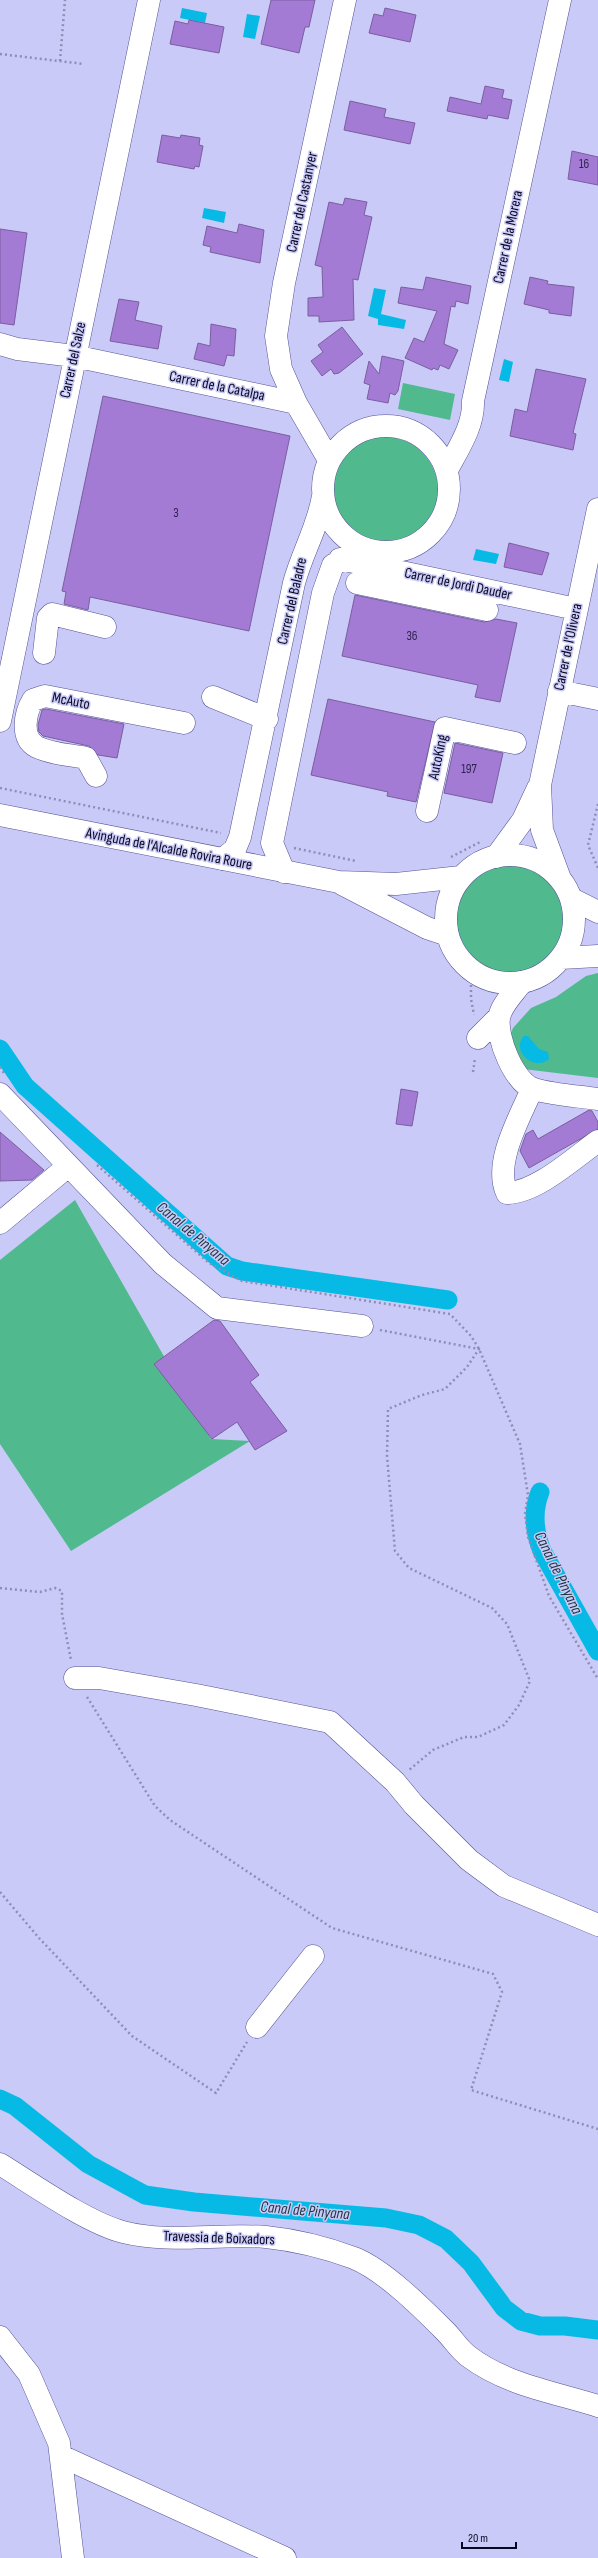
<svg xmlns="http://www.w3.org/2000/svg" width="598" height="2558" font-family="'Sofia Sans Condensed',sans-serif">
  <style>
    .green { fill: #50ba8e }
    .water { fill: #07bae6 }
    .lines { fill: none; stroke-linecap: round; stroke-linejoin: round }
    .canal { stroke: #07bae6; stroke-width: 19 }
    .building { fill: #a37bd5; stroke: #7b5ea0 }
    .minor-casing { stroke: #565395; stroke-width: 23 }
    .major-casing { stroke: #565395; stroke-width: 23 }
    .path { stroke: #8e8eb5; stroke-width: 2.5; stroke-dasharray: 2 3; stroke-linecap: butt }
    .minor { stroke: #fff; stroke-width: 22 }
    .major { stroke: #fff; stroke-width: 22 }
    .labels { text-anchor: middle; dominant-baseline: central; stroke-width: 3; stroke-linejoin: round; paint-order: stroke }
    .number-label { font-size: 13px; fill: #30244e }
    .street-label { font-size: 15px; fill: #0a0721; stroke: #c9caf7 }
    .water-label { font-size: 16px; font-style: italic; fill: #1c343c; stroke: #c9caf7 }
  </style>
  <rect width="100%" height="100%" fill="#c9caf7"/>
  <!-- green -->
  <path class="green" d="M403 383 455 394 450 420 398 409Z
    M332 490a53 53 0 1 1 106 0a53 53 0 1 1-106 0Z
    M456 919a54 54 0 1 1 108 0a54 54 0 1 1-108 0Z
    M598 973V1078L523 1069 509 1038 513 1028 531 1008 556 997 586 976Z
    M75 1200 211 1439 250 1441 71 1551 0 1444V1260Z"/>
  <!-- water -->
  <path class="water" d="M182 8 207 13 205 23 180 18Z
    M247 14 260 16 255 39 243 37Z
    M204 208 226 212 224 223 202 218Z
    M374 288 386 290 381 314 406 320 404 329 378 325V319L368 316Z
    M504 359 513 362 509 382 499 380Z
    M476 549 499 554 496 564 473 560Z
    M524 1036H528L539 1049 548 1052 549 1059C535 1072 510 1051 524 1036Z"/>
  <g class="lines">
    <!-- canal -->
    <path class="canal" d="M0 1049 25 1086 227 1266 242 1271 448 1300
      M540 1492C532 1512 534 1531 542 1551L598 1651
      M0 2099 15 2106 88 2164 145 2195 194 2202 386 2218 419 2225 446 2239 471 2263 504 2308 521 2321 540 2326H565L598 2330"/>
  </g>
  <!-- building -->
  <path class="building" d="M271 0H315L309 27H305L299 53 261 44Z
    M385 8 416 15 410 42 369 33 374 14 383 16Z
    M189 20 224 27 219 53 170 44 175 21 188 24Z
    M485 86 504 90 502 98 512 100 508 119 488 115 487 119 447 111 450 97 481 104Z
    M350 101 386 109 384 117 415 123 410 144 344 130Z
    M162 135 180 138 181 135 200 138 199 145 203 146 199 167 195 166 194 169 157 162Z
    M572 151 598 157V185L568 179Z
    M345 198 367 202 364 215 372 217 358 280 353 279 354 320 319 322V316H308V298L323 297 322 267 315 265 329 202 343 205Z
    M239 224 264 230 260 263 210 252 211 247 203 245 207 226 237 233Z
    M0 229 27 233 14 325 0 323Z
    M426 277 471 286 468 304 456 301 455 307 451 306 444 344 458 350 449 369 440 365 438 370 433 368 432 370 405 358 414 338 424 342 437 311 398 303 401 287 423 290Z
    M530 277 548 281 547 284 574 287 571 316 549 313V310L524 304Z
    M119 299 139 302 135 320 162 326 158 349 110 341Z
    M211 324 236 329 234 356 227 355 224 366 194 359 198 343 210 346Z
    M342 327 363 354 339 373 334 374 331 369 322 376 311 361 323 352 318 345Z
    M382 356 404 361 398 391 395 395 390 393 388 403 367 399 370 385 364 383 369 361 379 374Z
    M536 369 586 379 573 433 576 434 573 450 510 436 515 409 527 412Z
    M103 396 290 436 249 631 90 597 88 610 64 604 66 592 62 591Z
    M509 543 549 553 542 575 504 567Z
    M355 595 484 622 496 619 517 623 500 702 475 697 478 685 342 656Z
    M328 699 435 722 416 802 387 796 388 792 311 775Z
    M46 709 124 724 117 758 98 755 89 746 43 736 39 732 38 725 42 710Z
    M455 743 503 753 492 803 444 793Z
    M401 1089 418 1092 412 1126 396 1124Z
    M589 1110 592 1111 598 1122V1129L529 1168 520 1151 526 1134 533 1130 538 1139Z
    M0 1132 44 1170 32 1180 0 1181Z
    M214 1320 220 1321 259 1375 250 1382 287 1431 255 1450 237 1422 212 1439 154 1364Z"/>
  <g class="lines">
    <!-- minor casing -->
    <g class="minor-casing">
      <path id="minor" d="M0 344 17 349 74 356 296 403
        M323 489a63 63 0 1 1 126 0a63 63 0 1 1-126 0Z
        M329 460 296 403 281 369 276 336 284 283 345 0
        M447 470C458 449 474 426 473 401L560 0
        M340 559 576 609
        M357 583 487 610
        M44 653 48 618 52 614 105 627
        M559 691 598 699
        M213 697 267 719
        M0 721 149 0
        M96 776 86 758C71 755 51 754 37 747 20 738 25 713 33 700L45 696 184 723
        M427 811 445 728 515 743
        M496 857 523 820 538 788
        M223 859 235 849 240 837 294 583C302 553 318 527 323 496
        M284 872 272 843 323 593 333 565 363 548
        M559 876 542 830 540 785 598 509
        M522 982C514 993 501 1005 499 1018 496 1037 514 1083 534 1089 554 1095 577 1096 598 1099
        M478 1038 499 1017
        M532 1089C520 1117 493 1163 507 1193 536 1193 574 1158 598 1141
        M0 1094 163 1264 217 1308 362 1326
        M0 1223 67 1167
        M75 1678H99L196 1695 330 1722 395 1782 414 1805 469 1860 504 1886 598 1925
        M257 2027 313 1956
        M0 2164C34 2185 86 2222 123 2232 169 2244 219 2233 266 2237 295 2240 327 2248 354 2258 384 2270 422 2308 445 2331 453 2339 459 2349 468 2356 506 2385 554 2392 598 2406
        M0 2337 29 2374 59 2443 73 2558
        M61 2456 285 2558"/>
    </g>
    <!-- major casing -->
    <g class="major-casing">
      <path id="major" d="M0 815 339 882 396 884 461 877
        M446 919a64 64 0 1 1 128 0a64 64 0 1 1-128 0Z
        M342 884 427 928 448 935
        M572 899 598 912
        M561 958 598 956"/>
    </g>
    <!-- path -->
    <path class="path" d="M0 54 84 64
      M60 61 65 0
      M0 788 221 833
      M598 804 588 845 598 868
      M294 848 356 861
      M451 857 482 841
      M471 970V999L474 1015
      M0 1067 5 1075
      M473 1072 475 1058
      M97 1165 209 1263 242 1281 450 1314 471 1336 479 1349 520 1444 528 1495 525 1514 528 1537 549 1596 598 1679
      M380 1330 479 1349 467 1367 445 1389 422 1395 388 1409 387 1456 395 1551 409 1568 492 1608 507 1624 530 1681 519 1705 504 1725 478 1737H464L433 1750 409 1770
      M0 1588 40 1592 55 1588 62 1591V1614L71 1660
      M87 1697 155 1806 170 1820 332 1928 493 1974 502 1992 471 2090 598 2129
      M0 1892 39 1938 132 2036 216 2093 247 2042"/>
    <!-- minor -->
    <use href="#minor" class="minor"/>
    <!-- major -->
    <use href="#major" class="major"/>
  </g>
  <g class="labels">
    <!-- number labels -->
    <g class="number-label">
      <text x="584" y="164">16</text>
      <text x="176" y="513">3</text>
      <text x="412" y="636">36</text>
      <text x="469" y="769">197</text>
    </g>
    <!-- street labels -->
    <g class="street-label">
      <text transform="translate(302 202) rotate(-78)">Carrer del Castanyer</text>
      <text transform="translate(508 237) rotate(-78)">Carrer de la Morera</text>
      <text transform="translate(73 360) rotate(-78)">Carrer del Salze</text>
      <text transform="translate(217 386) rotate(12)">Carrer de la Catalpa</text>
      <text transform="translate(458 584) rotate(12)">Carrer de Jordi Dauder</text>
      <text transform="translate(292 601) rotate(-77)">Carrer del Baladre</text>
      <text transform="translate(568 647) rotate(-78)">Carrer de l'Olivera</text>
      <text transform="translate(71 701) rotate(11)">McAuto</text>
      <text transform="translate(438 757) rotate(-78)">AutoKing</text>
      <text transform="translate(169 849) rotate(11)">Avinguda de l'Alcalde Rovira Roure</text>
      <text transform="translate(219 2238) rotate(2)">Travessia de Boixadors</text>
    </g>
    <!-- water labels -->
    <g class="water-label">
      <text transform="translate(193 1234) rotate(40)">Canal de Pinyana</text>
      <text transform="translate(558 1573) rotate(64)">Canal de Pinyana</text>
      <text transform="translate(305 2211) rotate(5)">Canal de Pinyana</text>
    </g>
  </g>
  <!-- scale -->
  <path d="M462 2542v6h54v-6" fill="none" stroke="#0a0721" stroke-width="2"/>
  <text x="468" y="2542" font-size="12" fill="#0a0721" stroke="#c9caf7" stroke-width="3" paint-order="stroke">20 m</text>
</svg>
